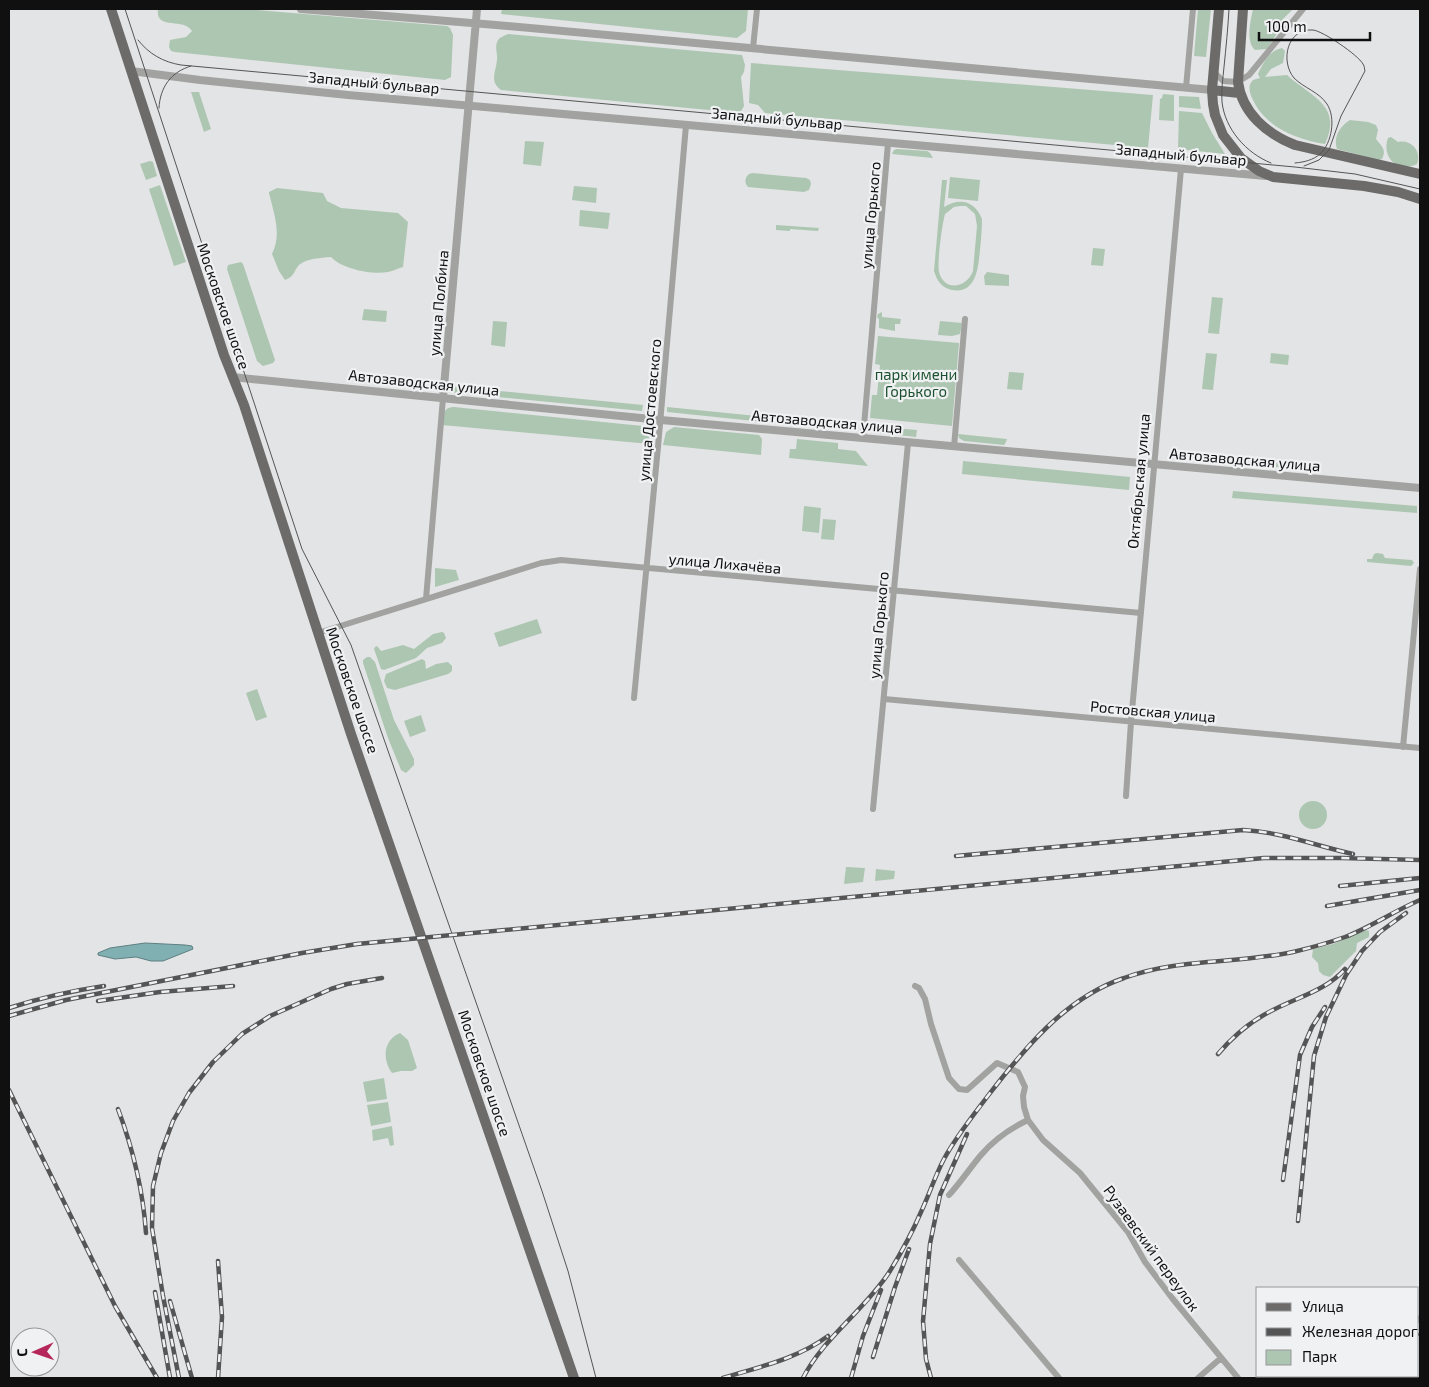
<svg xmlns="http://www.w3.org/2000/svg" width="1429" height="1387" font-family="'Exo 2',sans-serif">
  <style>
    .green { fill: #adc6b2; fill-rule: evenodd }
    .water { fill: #80b0b2; stroke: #5e8082 }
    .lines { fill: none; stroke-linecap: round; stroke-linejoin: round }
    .minor { stroke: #a2a2a1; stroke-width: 6 }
    .tertiary { stroke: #a2a2a1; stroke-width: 8 }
    .primary { stroke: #6c6b6a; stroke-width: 10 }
    .tram { stroke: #555556; stroke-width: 1 }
    .rail-casing { stroke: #555556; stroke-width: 4.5 }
    .rail { stroke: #f0f1f3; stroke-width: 2.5; stroke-dasharray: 8; stroke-linecap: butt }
    .labels { text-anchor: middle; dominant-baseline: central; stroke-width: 4.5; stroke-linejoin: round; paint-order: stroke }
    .street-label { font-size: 15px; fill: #101011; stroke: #f0f1f3 }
    .park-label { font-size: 15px; fill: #1c512f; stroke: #f0f1f3 }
  </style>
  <rect width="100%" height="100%" fill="#e3e4e5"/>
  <!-- green -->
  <path class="green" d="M158 9H246L447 26 450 28 453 35 451 77 445 80 175 52 171 51 169 47 170 40 186 37 192 31C183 17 155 31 158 9Z
    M502 9H748L746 31 737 38 501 14Z
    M1198 9H1211L1206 57 1194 56Z
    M1253 9H1293L1282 20 1278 28 1276 35 1267 49 1255 50C1245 41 1251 20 1253 9Z
    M508 34 742 55 745 65 744 72 741 77 744 106 740 113 501 90C489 81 496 72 497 60 498 54 494 47 498 40 500 37 504 36 508 34Z
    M1282 48 1285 51 1283 63 1271 69 1265 77 1287 75C1311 97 1343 105 1325 144 1295 139 1265 127 1252 98 1249 91 1248 85 1253 80L1260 78 1258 74C1263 63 1270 50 1282 48Z
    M751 63 1153 95 1148 148 765 113 758 105 749 103Z
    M191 92H199L211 129 204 132Z
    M1163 94 1174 95V121L1159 120 1160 99 1162 98Z
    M1179 96 1199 97 1201 109 1179 107Z
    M1179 111 1202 113 1212 133 1225 154 1178 149Z
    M1350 120 1368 122 1376 125 1378 130 1376 139C1381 146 1387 149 1382 159L1378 160 1337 149C1333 137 1340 126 1350 120Z
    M1391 137 1398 142C1411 139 1422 151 1417 164 1398 173 1381 158 1388 138Z
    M525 141 544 142 541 166 523 164Z
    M897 149 927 151 930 153 933 158 892 154 894 150Z
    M150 161 153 162 157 176 146 180 140 164Z
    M752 173 806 178 810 180 811 184 809 190 804 192 748 187C744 183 745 177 749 174Z
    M950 177 980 180 978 201 948 198Z
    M942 180H947L944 207C960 197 975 201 982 219 982 229 981 240 980 250 978 267 977 294 952 290 942 288 937 281 934 271ZM960 206H966L975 214 977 226 973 271C967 288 944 292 939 272 937 262 942 225 945 214L954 207Z
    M160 185 186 262 174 266 149 189Z
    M574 186 597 188 596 203 572 200Z
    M277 188 323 193 327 201 341 208 398 213 408 222 403 267C399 268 393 271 388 272 372 275 342 269 331 257 321 258 307 258 299 265 293 272 295 276 285 280L279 271 272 254C282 234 274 214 269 193V192Z
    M580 210 610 213 608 229 579 226Z
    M776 225 819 228 818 231 790 229V231L776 230Z
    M1093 248 1105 249 1103 266 1091 265Z
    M241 262 243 264 275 360 273 363 263 366 257 361 227 269 228 265Z
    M987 272 1009 275V286L985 285 984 276Z
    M1212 297 1223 298 1219 334 1208 333Z
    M364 309 387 311 386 322 362 320Z
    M882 312V317L901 319 900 324H895V331L879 328V319L877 317 878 314Z
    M493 321 507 322 505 347 491 345Z
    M940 321 962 323 960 334 952 336 938 335Z
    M878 336 959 343 952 426 870 418 872 395H877L880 365 875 364Z
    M1206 353 1217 354 1213 390 1202 389Z
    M1271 353 1289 355 1288 365 1270 363Z
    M1009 372 1024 373 1022 390 1007 389Z
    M448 386 643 405 642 411 447 392Z
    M454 407 643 426V428L648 429 650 444 442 425C443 416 443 407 454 407Z
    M667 407 805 421 804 426 667 412Z
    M869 426 917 430 916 437 879 433 872 431Z
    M674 427 759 435 762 439 761 455 663 445 666 432Z
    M958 434 1007 439 1006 442 1004 445 964 441 959 438Z
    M797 439 838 443V449L856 451 868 466 789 458 790 449H796Z
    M963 461 1130 477 1129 490 962 474Z
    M1262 461 1315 466 1316 469 1261 466 1259 464Z
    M1233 491 1417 506V513L1232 498Z
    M804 506 821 508 819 533 802 531Z
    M823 519 836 520 834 540 821 539Z
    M1377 553 1383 554 1385 558 1412 560 1414 563 1411 566 1367 562V559H1372L1374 554Z
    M435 568 456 570 459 580 435 587Z
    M537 619 542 633 499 647 494 633Z
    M442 632 444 633 446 638 442 643 427 648 416 658 384 670 381 669 374 649 375 647 377 646 381 651 403 645 414 649 433 634Z
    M367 657H370L375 662 394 720 414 759V765L406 773 401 770 388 738 363 663V660Z
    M422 659 425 661 426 669 436 664 448 662 452 666V671L448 674 395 690 387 688 384 681 386 674Z
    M257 689 267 717 256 721 246 693Z
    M421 715 426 731 410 737 404 721Z
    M1299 815a14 14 0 1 1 28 0a14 14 0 1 1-28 0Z
    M846 867 865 868 863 882 844 884Z
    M876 869 895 871 894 879 875 881Z
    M1365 930 1369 931V937L1357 943 1356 951 1330 977 1323 975 1319 971 1318 963 1312 957 1313 949 1333 944Z
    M400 1033 408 1040 417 1068 412 1071H401L392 1073C382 1060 383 1040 400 1033Z
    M384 1078 387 1099 367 1102 363 1082Z
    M388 1102 391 1122 371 1126 367 1105Z
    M392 1126 394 1145 390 1146 388 1138 373 1141 372 1130Z"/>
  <!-- water -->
  <path class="water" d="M145 943 185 945 192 946 193 949 163 961H151L136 957 115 959 98 955V953L110 948Z"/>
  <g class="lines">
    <!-- minor -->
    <path class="minor" d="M753 48 757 9
      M1214 72 1223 81 1238 82
      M1236 83 1249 75 1303 9
      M1186 88 1193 9
      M863 438 888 143
      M954 447 965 319
      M426 599 443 398
      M318 633 541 563 561 560 1141 613
      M634 698 658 447 686 125
      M884 699 1420 748
      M1403 747 1420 569
      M1126 796 1131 722 1181 169
      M873 809 908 443
      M915 986 919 988 925 999 931 1024 949 1078 959 1089 967 1090 997 1063 1018 1072 1025 1087 1023 1096 1024 1107 1028 1120 1043 1140 1080 1173 1128 1232 1145 1262 1172 1298 1238 1378
      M949 1195C961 1182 970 1168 981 1155 993 1141 1011 1128 1028 1120
      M959 1260 1059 1378
      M1418 1320 1420 1318
      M1198 1378 1221 1358
      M1351 1378 1354 1376"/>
    <!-- tertiary -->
    <path class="tertiary" d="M301 9 496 25 1212 90
      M131 71 200 80 348 95 1266 176
      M232 377 661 420 1420 488
      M443 398 477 9"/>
    <!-- primary -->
    <path class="primary" d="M111 9 224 355 244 405 351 734 574 1378
      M1219 9 1212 90 1213 104 1215 115 1223 135 1241 158 1259 171 1273 177 1364 186 1398 192 1420 199
      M1243 9 1238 82C1242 113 1267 134 1295 145L1420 174
      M1212 90 1239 93"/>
    <!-- tram -->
    <path class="tram" d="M125 9 302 549 351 645 542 1191 568 1271 596 1378
      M1229 9C1228 28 1226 47 1224 67 1223 78 1221 90 1222 102 1225 129 1246 153 1271 163
      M138 40C149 54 163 62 181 65L1295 167 1355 174 1420 189
      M159 108C160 87 171 72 191 66
      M1295 163C1305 162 1313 160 1320 154 1332 143 1336 118 1327 104 1319 92 1304 88 1294 78 1280 61 1287 28 1313 30 1323 31 1358 55 1363 64 1365 67 1364 68 1365 71L1341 116 1329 150 1319 160 1304 166"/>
    <!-- rail casing -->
    <g class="rail-casing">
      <path id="rail" d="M956 856 1243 830C1282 832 1316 846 1353 854
        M1340 886 1420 878
        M1327 906 1420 890
        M98 1001 160 992 233 986
        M9 1008C40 998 71 991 104 986
        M9 1016 66 1000 302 953 357 944 1264 858H1342L1420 860
        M1218 1054C1234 1035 1252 1020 1275 1009 1299 997 1328 989 1345 969
        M9 1090 115 1306 157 1378
        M118 1109C133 1149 143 1190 146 1233
        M1283 1180 1300 1055 1312 1027 1325 1007
        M1298 1221 1314 1056 1326 1017 1346 975 1362 951 1380 932 1406 913
        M155 1292 170 1378
        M170 1301 192 1378
        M873 1357 895 1287 909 1249
        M179 1378 163 1296 152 1228 153 1186 161 1153 173 1121 189 1093 213 1062 242 1034 270 1016 331 989 347 984 382 978
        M218 1378 222 1317 218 1261
        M723 1378C759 1367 797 1359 828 1336
        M803 1378C824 1337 865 1310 890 1271 901 1253 912 1233 921 1212 929 1195 935 1176 944 1159 956 1137 972 1117 987 1097 1024 1049 1065 998 1124 978 1178 958 1237 964 1293 952 1310 948 1328 943 1345 937 1371 927 1394 911 1420 900
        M851 1378 863 1336 881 1290
        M931 1378 926 1359 923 1321 930 1244 940 1195 967 1134"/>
    </g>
    <!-- rail -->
    <use href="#rail" class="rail"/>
  </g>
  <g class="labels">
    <!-- street labels -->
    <g class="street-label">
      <text transform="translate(374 82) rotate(5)">Западный бульвар</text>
      <text transform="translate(777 118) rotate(5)">Западный бульвар</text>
      <text transform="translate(1181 154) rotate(5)">Западный бульвар</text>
      <text transform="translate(870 215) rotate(-85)">улица Горького</text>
      <text transform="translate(438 303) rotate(-85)">улица Полбина</text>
      <text transform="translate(224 306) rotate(71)">Московское шоссе</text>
      <text transform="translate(424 382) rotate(6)">Автозаводская улица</text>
      <text transform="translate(649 410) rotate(-85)">улица Достоевского</text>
      <text transform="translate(827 421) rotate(5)">Автозаводская улица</text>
      <text transform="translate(1245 459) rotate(5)">Автозаводская улица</text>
      <text transform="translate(1138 481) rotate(-85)">Октябрьская улица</text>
      <text transform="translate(725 563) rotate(5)">улица Лихачёва</text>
      <text transform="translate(878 625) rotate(-85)">улица Горького</text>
      <text transform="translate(353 690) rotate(71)">Московское шоссе</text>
      <text transform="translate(1153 711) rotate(5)">Ростовская улица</text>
      <text transform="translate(485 1073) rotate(71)">Московское шоссе</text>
      <text transform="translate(1152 1248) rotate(54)">Рузаевский переулок</text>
    </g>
    <!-- park labels -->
    <g class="park-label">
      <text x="916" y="374">парк имени<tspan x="916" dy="17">Горького</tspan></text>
    </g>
  </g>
  <!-- border -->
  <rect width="1429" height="1387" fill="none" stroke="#101011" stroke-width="20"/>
  <!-- legend -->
  <rect x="1256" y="1287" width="162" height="90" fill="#f0f1f3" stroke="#969799"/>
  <rect x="1266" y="1303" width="25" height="8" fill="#6c6b6a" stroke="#969799"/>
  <text x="1302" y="1312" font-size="15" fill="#101011">Улица</text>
  <rect x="1266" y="1328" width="25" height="8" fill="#555556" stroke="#969799"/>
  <text x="1302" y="1337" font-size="15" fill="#101011">Железная дорога</text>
  <rect x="1266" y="1350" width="25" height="15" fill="#adc6b2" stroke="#969799"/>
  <text x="1302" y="1362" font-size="15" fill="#101011">Парк</text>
  <!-- north arrow -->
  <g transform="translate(35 1352) rotate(268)"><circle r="24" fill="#f0f1f3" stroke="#969799"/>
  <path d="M0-4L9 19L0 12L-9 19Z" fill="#b5275b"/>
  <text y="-8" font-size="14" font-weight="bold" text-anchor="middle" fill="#101011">С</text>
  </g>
  <!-- scale -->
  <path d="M1259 32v8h111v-8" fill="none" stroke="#101011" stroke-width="2.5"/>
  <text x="1266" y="32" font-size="15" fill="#101011" stroke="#f0f1f3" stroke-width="4" paint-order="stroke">100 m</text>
</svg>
